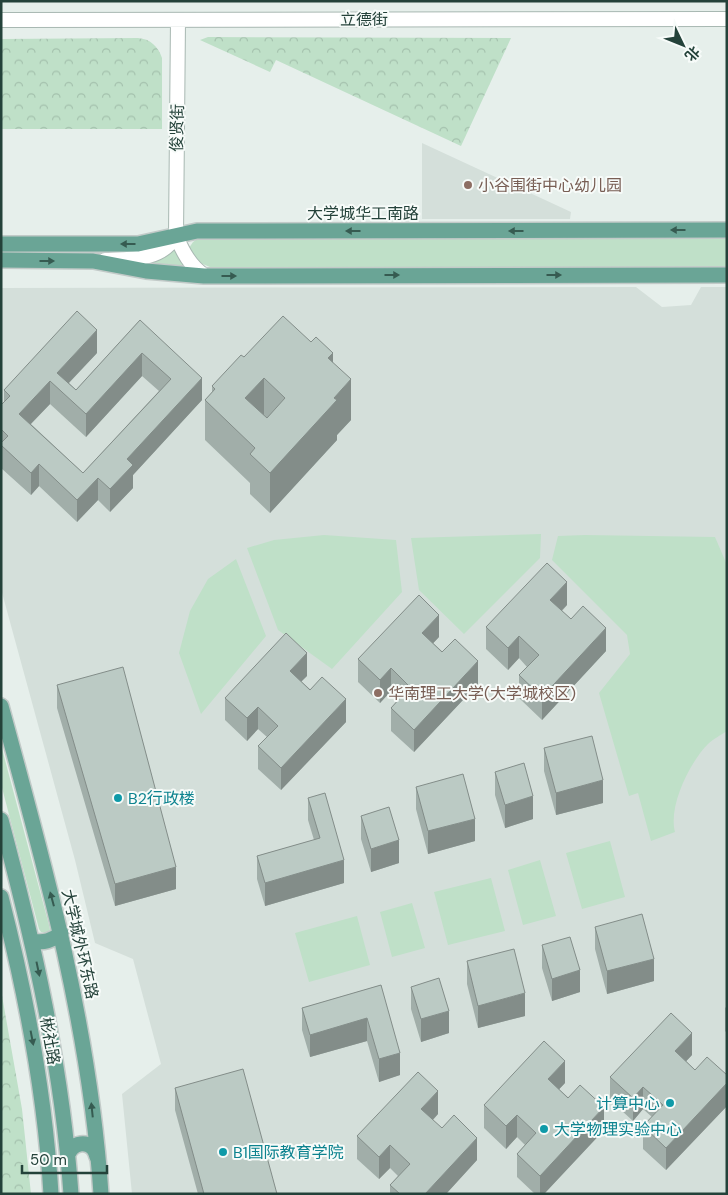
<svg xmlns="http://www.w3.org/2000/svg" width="728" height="1195" font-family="'DM Sans','Noto Sans SC',sans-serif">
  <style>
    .built { fill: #d4dfda }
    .green { fill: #bfe0c8 }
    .park { fill: url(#park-crowns) }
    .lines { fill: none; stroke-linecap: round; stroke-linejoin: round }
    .minor-casing { stroke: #a8b8b2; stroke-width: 16 }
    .major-casing { stroke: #c2cac8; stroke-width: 18 }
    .minor { stroke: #fff; stroke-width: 14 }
    .major { stroke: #6aa596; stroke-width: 15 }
    .wall { fill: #a1aea9; fill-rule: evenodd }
    .shaded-wall { fill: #838d89 }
    .building { fill: #bbcac4; stroke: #838d89; fill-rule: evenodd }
    .oneway { fill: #365b51 }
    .education-dot { fill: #8d6e63; stroke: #f7fbf9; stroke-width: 2 }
    .culture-dot { fill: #0f9aa8; stroke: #f7fbf9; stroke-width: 2 }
    .labels { text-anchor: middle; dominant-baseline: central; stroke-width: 4; stroke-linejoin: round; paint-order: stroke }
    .street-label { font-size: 16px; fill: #24423a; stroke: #f7fbf9 }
    .education-label { font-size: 16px; fill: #785e54; stroke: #f7fbf9; text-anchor: start }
    .culture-label { font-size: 16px; fill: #0d838f; stroke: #f7fbf9; text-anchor: start }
  </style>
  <defs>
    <pattern id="park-crowns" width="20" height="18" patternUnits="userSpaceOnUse" patternTransform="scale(1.25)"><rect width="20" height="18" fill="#bfe0c8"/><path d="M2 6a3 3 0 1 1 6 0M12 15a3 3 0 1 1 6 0" fill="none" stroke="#a4c1ad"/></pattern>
  </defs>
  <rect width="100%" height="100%" fill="#e6efeb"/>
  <!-- built -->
  <path class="built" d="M422 143 571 212 570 219H422Z
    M636 287 662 307 691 305 701 287H727V1194H132L122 1094 161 1064 133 959 95 943 75 860 1 589V288Z"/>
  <!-- green -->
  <path class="green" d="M727 234V271L217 270 198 262 189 248 193 242 200 237Z
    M174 250 188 268 138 264 165 256Z
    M541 534 540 558 464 634 419 590 411 538Z
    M324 535 396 540 402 592 332 669 278 630 247 548 274 540Z
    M585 535 715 537 727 565V731C721 735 713 739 708 744 690 762 668 806 675 832L651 841 638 793 629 796 599 693 630 654 627 635 552 560 558 536Z
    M236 559 266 636 201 714 179 653 190 611 208 579Z
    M1 745 49 925 50 930 47 933 41 932 39 929 1 784Z
    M610 841 625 897 582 909 566 853Z
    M540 860 556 916 523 925 508 870Z
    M491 878 505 931 448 945 434 892Z
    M412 903 425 948 392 957 380 912Z
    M357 916 370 965 309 982 295 933Z"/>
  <!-- park -->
  <path class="park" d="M208 37 511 38 461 146 276 60 270 72 200 40Z
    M138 38C150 39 158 46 162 58V129H1V39Z
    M1 990 22 1109 31 1194H1Z"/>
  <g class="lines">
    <!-- minor casing -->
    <g class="minor-casing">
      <path id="minor" d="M1 20 727 19
        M178 20 176 236C183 252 190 266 205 276
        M105 260C131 259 161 261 176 236"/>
    </g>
    <!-- major casing -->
    <g class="major-casing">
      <path id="major" d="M1 244H138L197 231 727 230
        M1 260 93 261 146 271 204 276 727 275
        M1 706C45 866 90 1027 101 1194
        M1 820C34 943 62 1067 71 1194
        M1 897C26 994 45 1093 51 1194
        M32 941C44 943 52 941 61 933
        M67 1160C68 1141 93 1137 97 1157"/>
    </g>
    <!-- minor -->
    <use href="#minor" class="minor"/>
    <!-- major -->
    <use href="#major" class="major"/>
  </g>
  <!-- wall -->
  <path class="wall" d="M140 320 202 400 133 475V488L110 512 98 500 77 522 39 486 31 495 1 468V405L4 403V390L97 353 69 383 76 390ZM142 376 159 391 83 473 31 424 50 404 86 437Z
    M244 357 333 362 351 420 337 435V440L270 513 250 494V483L205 440V400L212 392V386Z
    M567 605 562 611 606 651 542 720 519 698V675L527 667 519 658 508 670 486 649V627Z
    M439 637 433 643 478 684 414 752 391 731V708L399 699 391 691 380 703 358 682V659Z
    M307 676 301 681 346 722 281 790 258 769V746L267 737 258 729 247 741 225 720V698Z
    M57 685 176 889 115 906 57 708Z
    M544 748 603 803 556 815 544 771Z
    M495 772 533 819 505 828 495 795Z
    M416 787 475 841 428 854 416 809Z
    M308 798 344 883 265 906 257 879V856L314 840 308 820Z
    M361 816 399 863 371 872 361 839Z
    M595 927 654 981 607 994 595 949Z
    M542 945 580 992 552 1001 542 968Z
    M467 961 525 1016 478 1028 467 984Z
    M381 985 400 1075 379 1082 367 1041 310 1057 302 1030V1008Z
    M411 987 449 1033 421 1042 411 1009Z
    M727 1006V1033L725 1031V1008Z
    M692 1055 686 1061 695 1070 727 1075V1106L666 1170 643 1149V1126L652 1117 643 1109 633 1121 610 1100V1077Z
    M565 1083 559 1089 604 1130 544 1194H535L517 1177V1154L525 1145 517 1137 506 1149 484 1128V1105Z
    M175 1088 277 1194H198L175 1110Z
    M438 1114 433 1120 477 1160 446 1194H390V1185L398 1176 390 1168 379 1179 357 1159V1136Z"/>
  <!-- shaded-wall -->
  <path class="shaded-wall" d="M97 330V353L61 391 57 373Z
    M142 353V376L86 437V414Z
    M333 353V393L328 358Z
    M202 378V400L133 475V488L110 512V489L127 459Z
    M264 378V418L245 398Z
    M351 379V420L337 435V440L270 513V473L334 398Z
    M50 381V404L19 436V414Z
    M39 464V486L31 495V473Z
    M98 478V500L77 522V500Z
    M567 582V605L550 622V600Z
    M439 615V637L422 655V633Z
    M606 628V651L542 720V697Z
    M519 636V658L508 670V648Z
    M307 653V676L290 693V671Z
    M478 661V684L414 752V730Z
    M391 668V691L380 703V680Z
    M346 699V722L281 790V768Z
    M258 707V729L247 741V718Z
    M603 780V803L556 815V793Z
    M533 796V819L505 828V805Z
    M475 819V841L428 854V831Z
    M399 840V863L371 872V849Z
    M344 860V883L265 906V883Z
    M176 867V889L115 906V884Z
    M654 959V981L607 994V971Z
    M580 970V992L552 1001V979Z
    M525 993V1016L478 1028V1006Z
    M449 1011V1033L421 1042V1019Z
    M367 1018V1041L310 1057V1035Z
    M692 1033V1055L675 1073V1051Z
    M400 1053V1075L379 1082V1059Z
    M565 1061V1083L548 1101V1079Z
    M727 1083V1106L666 1170V1148Z
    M643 1087V1109L633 1121V1098Z
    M438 1091V1114L421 1132V1109Z
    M604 1107V1130L544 1194H540V1176Z
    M517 1115V1137L506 1149V1126Z
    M477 1138V1160L446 1194H425Z
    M390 1145V1168L379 1179V1157Z"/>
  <!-- building -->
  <path class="building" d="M77 311 97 330 57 373 76 390 140 320 202 378 127 459 133 465 110 489 98 478 77 500 39 464 31 473 1 445V443L8 436 1 429V405L10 396 4 390ZM142 353 171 379 83 473 19 414 50 381 86 414Z
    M283 316 311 342 316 337 333 353 328 358 351 379 334 398 337 400 270 473 250 454 255 448 205 400 215 389 212 386 241 355 244 357ZM264 378 285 398 267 418 245 398Z
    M547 563 567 582 550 600 571 619 583 606 606 628 542 697 519 675 539 655 519 636 508 648 486 627Z
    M419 595 439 615 422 633 442 652 455 639 478 661 414 730 391 708 410 687 391 668 380 680 358 659Z
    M286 633 307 653 290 671 310 690 322 677 346 699 281 768 258 746 278 726 258 707 247 718 225 698Z
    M123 667 176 867 115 884 57 685Z
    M592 736 603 780 556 793 544 748Z
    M524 763 533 796 505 805 495 772Z
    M463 774 475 819 428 831 416 787Z
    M325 793 344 860 265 883 257 856 320 838 308 798Z
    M389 807 399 840 371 849 361 816Z
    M642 914 654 959 607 971 595 927Z
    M570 937 580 970 552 979 542 945Z
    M514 949 525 993 478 1006 467 961Z
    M439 978 449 1011 421 1019 411 987Z
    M381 985 400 1053 379 1059 367 1018 310 1035 302 1008Z
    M671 1013 692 1033 675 1051 695 1070 707 1057 727 1075V1083L666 1148 643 1126 663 1105 643 1087 633 1098 610 1077Z
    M544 1041 565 1061 548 1079 568 1098 580 1085 604 1107 540 1176 517 1154 536 1133 517 1115 506 1126 484 1105Z
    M243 1069 277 1194H204L175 1088Z
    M418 1072 438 1091 421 1109 442 1128 454 1115 477 1138 425 1194H400L390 1185 410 1164 390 1145 379 1157 357 1136Z"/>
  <!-- one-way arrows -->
  <defs><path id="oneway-solid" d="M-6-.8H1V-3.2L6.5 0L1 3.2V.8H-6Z" transform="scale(1.25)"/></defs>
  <g class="oneway">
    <use href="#oneway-solid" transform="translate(678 230) rotate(180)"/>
    <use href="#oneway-solid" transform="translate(353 231) rotate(180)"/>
    <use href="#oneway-solid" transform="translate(516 231) rotate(180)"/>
    <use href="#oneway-solid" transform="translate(128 244) rotate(180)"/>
    <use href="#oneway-solid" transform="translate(47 261)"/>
    <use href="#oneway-solid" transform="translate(392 275)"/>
    <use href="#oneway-solid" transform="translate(554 275)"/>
    <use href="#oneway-solid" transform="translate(229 276)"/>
    <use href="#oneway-solid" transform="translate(52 899) rotate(-105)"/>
    <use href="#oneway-solid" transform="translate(38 969) rotate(78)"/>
    <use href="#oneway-solid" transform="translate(32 1038) rotate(79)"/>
    <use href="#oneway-solid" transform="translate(92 1110) rotate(-96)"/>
  </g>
  <!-- markers -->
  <g class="education-dot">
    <circle cx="468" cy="185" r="5"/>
    <circle cx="378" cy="693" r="5"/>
  </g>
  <g class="culture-dot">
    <circle cx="118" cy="798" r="5"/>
    <circle cx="670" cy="1103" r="5"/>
    <circle cx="544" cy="1129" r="5"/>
    <circle cx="223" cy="1152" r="5"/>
  </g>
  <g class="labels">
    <!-- street labels -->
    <g class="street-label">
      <text x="364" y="19">立德街</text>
      <text transform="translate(177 128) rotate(-89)">俊贤街</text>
      <text x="363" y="213">大学城华工南路</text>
      <text transform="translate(80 944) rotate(77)">大学城外环东路</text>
      <text transform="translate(50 1041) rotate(80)">彬社路</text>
    </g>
    <!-- education labels -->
    <g class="education-label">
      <text x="478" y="185">小谷围街中心幼儿园</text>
      <text x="388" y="693">华南理工大学(大学城校区)</text>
    </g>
    <!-- culture labels -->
    <g class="culture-label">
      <text x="128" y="798">B2行政楼</text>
      <text x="660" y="1103" text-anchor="end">计算中心</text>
      <text x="554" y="1129">大学物理实验中心</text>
      <text x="233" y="1152">B1国际教育学院</text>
    </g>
  </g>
  <!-- border -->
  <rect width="728" height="1195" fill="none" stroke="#24423a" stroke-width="5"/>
  <!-- north arrow -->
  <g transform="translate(683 45) rotate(133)" stroke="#f7fbf9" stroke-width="4" paint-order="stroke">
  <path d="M0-4L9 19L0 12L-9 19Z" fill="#24423a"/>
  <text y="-8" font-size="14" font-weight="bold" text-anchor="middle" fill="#24423a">北</text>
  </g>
  <!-- scale -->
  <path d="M22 1165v8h85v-8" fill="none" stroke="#24423a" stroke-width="2.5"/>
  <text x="30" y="1165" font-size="15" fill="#24423a" stroke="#f7fbf9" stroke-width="4" paint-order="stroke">50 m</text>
</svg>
